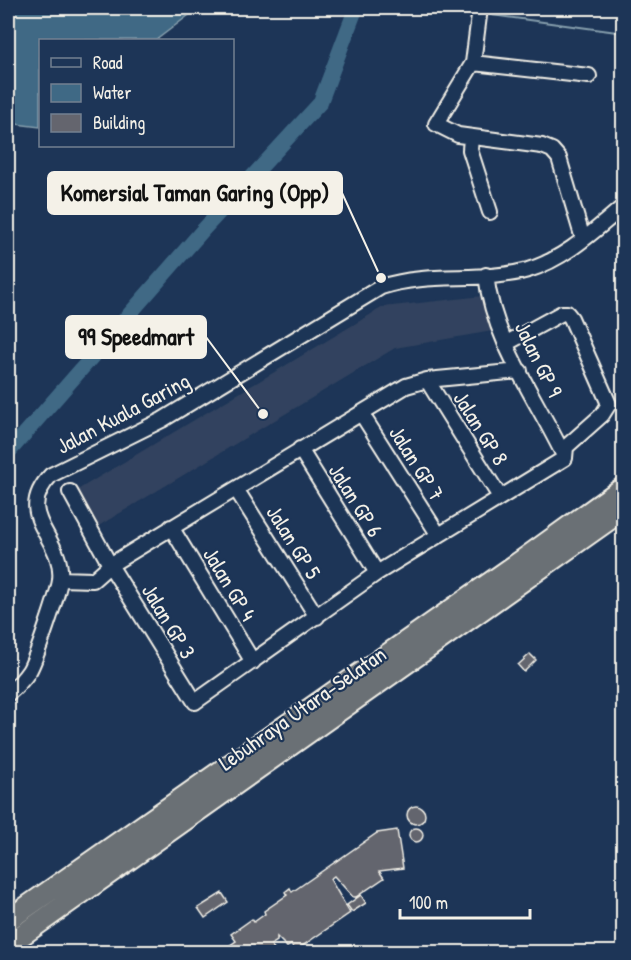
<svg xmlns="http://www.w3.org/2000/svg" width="631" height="960" font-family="'Patrick Hand',sans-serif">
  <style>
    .built { fill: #32435e }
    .water { fill: #3f6985; stroke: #879fad; stroke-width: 1.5 }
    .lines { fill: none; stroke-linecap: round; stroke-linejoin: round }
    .stream { stroke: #879fad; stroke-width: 2 }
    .river { stroke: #3f6985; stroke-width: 15 }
    .building { fill: #64656e; stroke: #f4f1e8; stroke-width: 1.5 }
    .minor-casing { stroke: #f4f1e8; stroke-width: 18 }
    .highway-casing { stroke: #f4f1e8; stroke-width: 24 }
    .minor { stroke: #1d3557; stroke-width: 14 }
    .highway { stroke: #6b7074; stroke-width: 20 }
    .labels { text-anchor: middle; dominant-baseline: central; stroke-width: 4.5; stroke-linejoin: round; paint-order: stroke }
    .street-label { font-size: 22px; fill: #f4f1e8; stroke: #1d3557 }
    .leader { fill: none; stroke: #f4f1e8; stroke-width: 2 }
    .callout-dot { fill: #f4f1e8; stroke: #1d3557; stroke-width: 2 }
    .callout { fill: #f4f1e8; stroke: #f4f1e8; stroke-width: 2 }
    .callout-label { font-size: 24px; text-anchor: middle; font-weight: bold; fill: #111 }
  </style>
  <rect width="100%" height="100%" fill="#1d3557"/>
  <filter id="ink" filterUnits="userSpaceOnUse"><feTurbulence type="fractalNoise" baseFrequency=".0167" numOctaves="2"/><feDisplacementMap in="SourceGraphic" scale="12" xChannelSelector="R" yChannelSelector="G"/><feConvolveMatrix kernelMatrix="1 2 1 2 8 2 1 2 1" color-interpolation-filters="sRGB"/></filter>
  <g filter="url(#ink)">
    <!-- built -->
    <path class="built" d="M483 296 498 330 395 348 95 528 74 492 383 307Z"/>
    <!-- water -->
    <path class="water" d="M8 8H194L189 15 156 40H40V127L8 123Z"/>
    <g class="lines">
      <!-- stream -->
      <path class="stream" d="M492 15 624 33"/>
      <!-- river -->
      <path class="river" d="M8 453 203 230 320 103 356 8"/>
    </g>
    <!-- building -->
    <path class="building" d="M530 654 536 660 524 672 518 665Z
      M407 815a9 9 0 1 1 18 0a9 9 0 1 1-18 0Z
      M409 835a7 7 0 1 1 14 0a7 7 0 1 1-14 0Z
      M397 830 403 868 379 871 384 878 356 897H353L334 876 330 879 350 913 295 951 291 945 287 947 277 937V941L271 945 275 950 272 952H220L236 941 231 934 252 919 254 922 265 914 264 911 287 895 285 892 290 888 292 892 377 833Z
      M222 893 228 902 205 918 198 908Z
      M361 895 366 903 352 912 347 905Z
      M107 947 111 952H97Z"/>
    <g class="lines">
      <!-- minor casing -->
      <g class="minor-casing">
        <path id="minor" d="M473 63 480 8
          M471 137 470 150 490 212
          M583 239 559 158 552 150 542 146 458 135 436 124 473 63 589 76
          M486 275C493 341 537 399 565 458
          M507 343 562 313H567L571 318 609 404 602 415 566 447 565 458
          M427 380 500 497
          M361 413 438 534
          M300 449 377 573
          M236 489 317 617
          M70 492 110 565 195 702 377 573 565 458
          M171 527 253 662
          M60 579 93 580 110 565 406 386 427 380 520 371
          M8 694C16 687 23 680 29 671 35 662 59 591 60 580 65 537 11 517 51 475L162 420 381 287C429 271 480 283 528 270 565 259 595 230 624 206"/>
      </g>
      <!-- highway casing -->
      <g class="highway-casing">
        <path id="highway" d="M8 920 524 559 624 487
          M8 945 624 509"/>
      </g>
      <!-- minor -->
      <use href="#minor" class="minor"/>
      <!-- highway -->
      <use href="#highway" class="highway"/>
    </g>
  </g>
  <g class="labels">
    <!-- street labels -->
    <g class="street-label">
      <text transform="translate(539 359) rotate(64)">Jalan GP 9</text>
      <text transform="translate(123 413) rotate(-28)">Jalan Kuala Garing</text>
      <text transform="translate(481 428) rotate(58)">Jalan GP 8</text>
      <text transform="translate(417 463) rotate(58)">Jalan GP 7</text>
      <text transform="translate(356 500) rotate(58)">Jalan GP 6</text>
      <text transform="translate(294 542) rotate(58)">Jalan GP 5</text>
      <text transform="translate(230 584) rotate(59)">Jalan GP 4</text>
      <text transform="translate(169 621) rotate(59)">Jalan GP 3</text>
      <text transform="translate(302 708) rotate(-35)">Lebuhraya Utara–Selatan</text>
    </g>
  </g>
  <!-- callouts -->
  <path class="leader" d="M381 278L342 193M263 414L206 337"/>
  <g class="callout-dot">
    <circle cx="381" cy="278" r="6"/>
    <circle cx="263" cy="414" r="6"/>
  </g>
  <g class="callout">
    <rect x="48" y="172" width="294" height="42" rx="6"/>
    <rect x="66" y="316" width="140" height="42" rx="6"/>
  </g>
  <g class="callout-label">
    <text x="195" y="201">Komersial Taman Garing (Opp)</text>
    <text x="136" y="345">99 Speedmart</text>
  </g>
  <!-- margin -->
  <rect width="631" height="960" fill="none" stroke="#1d3557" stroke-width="30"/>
  <rect x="15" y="15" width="601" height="930" fill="none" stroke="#f4f1e8" stroke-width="2" filter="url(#ink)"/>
  <!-- legend -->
  <rect x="39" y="39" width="195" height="108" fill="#1d3557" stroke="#738091" stroke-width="1.5"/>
  <rect x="51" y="58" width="30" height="9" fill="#1d3557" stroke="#738091" stroke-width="1.5"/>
  <text x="93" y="69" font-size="18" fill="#f4f1e8">Road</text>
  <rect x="51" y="84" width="30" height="18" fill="#3f6985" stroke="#738091" stroke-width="1.5"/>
  <text x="93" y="99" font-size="18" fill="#f4f1e8">Water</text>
  <rect x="51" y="114" width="30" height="18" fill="#64656e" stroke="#738091" stroke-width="1.5"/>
  <text x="93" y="129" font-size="18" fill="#f4f1e8">Building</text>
  <!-- scale -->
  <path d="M400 909v9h130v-9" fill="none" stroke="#f4f1e8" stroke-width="3"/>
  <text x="409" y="909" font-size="18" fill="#f4f1e8" stroke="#1d3557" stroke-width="4.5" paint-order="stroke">100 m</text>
</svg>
